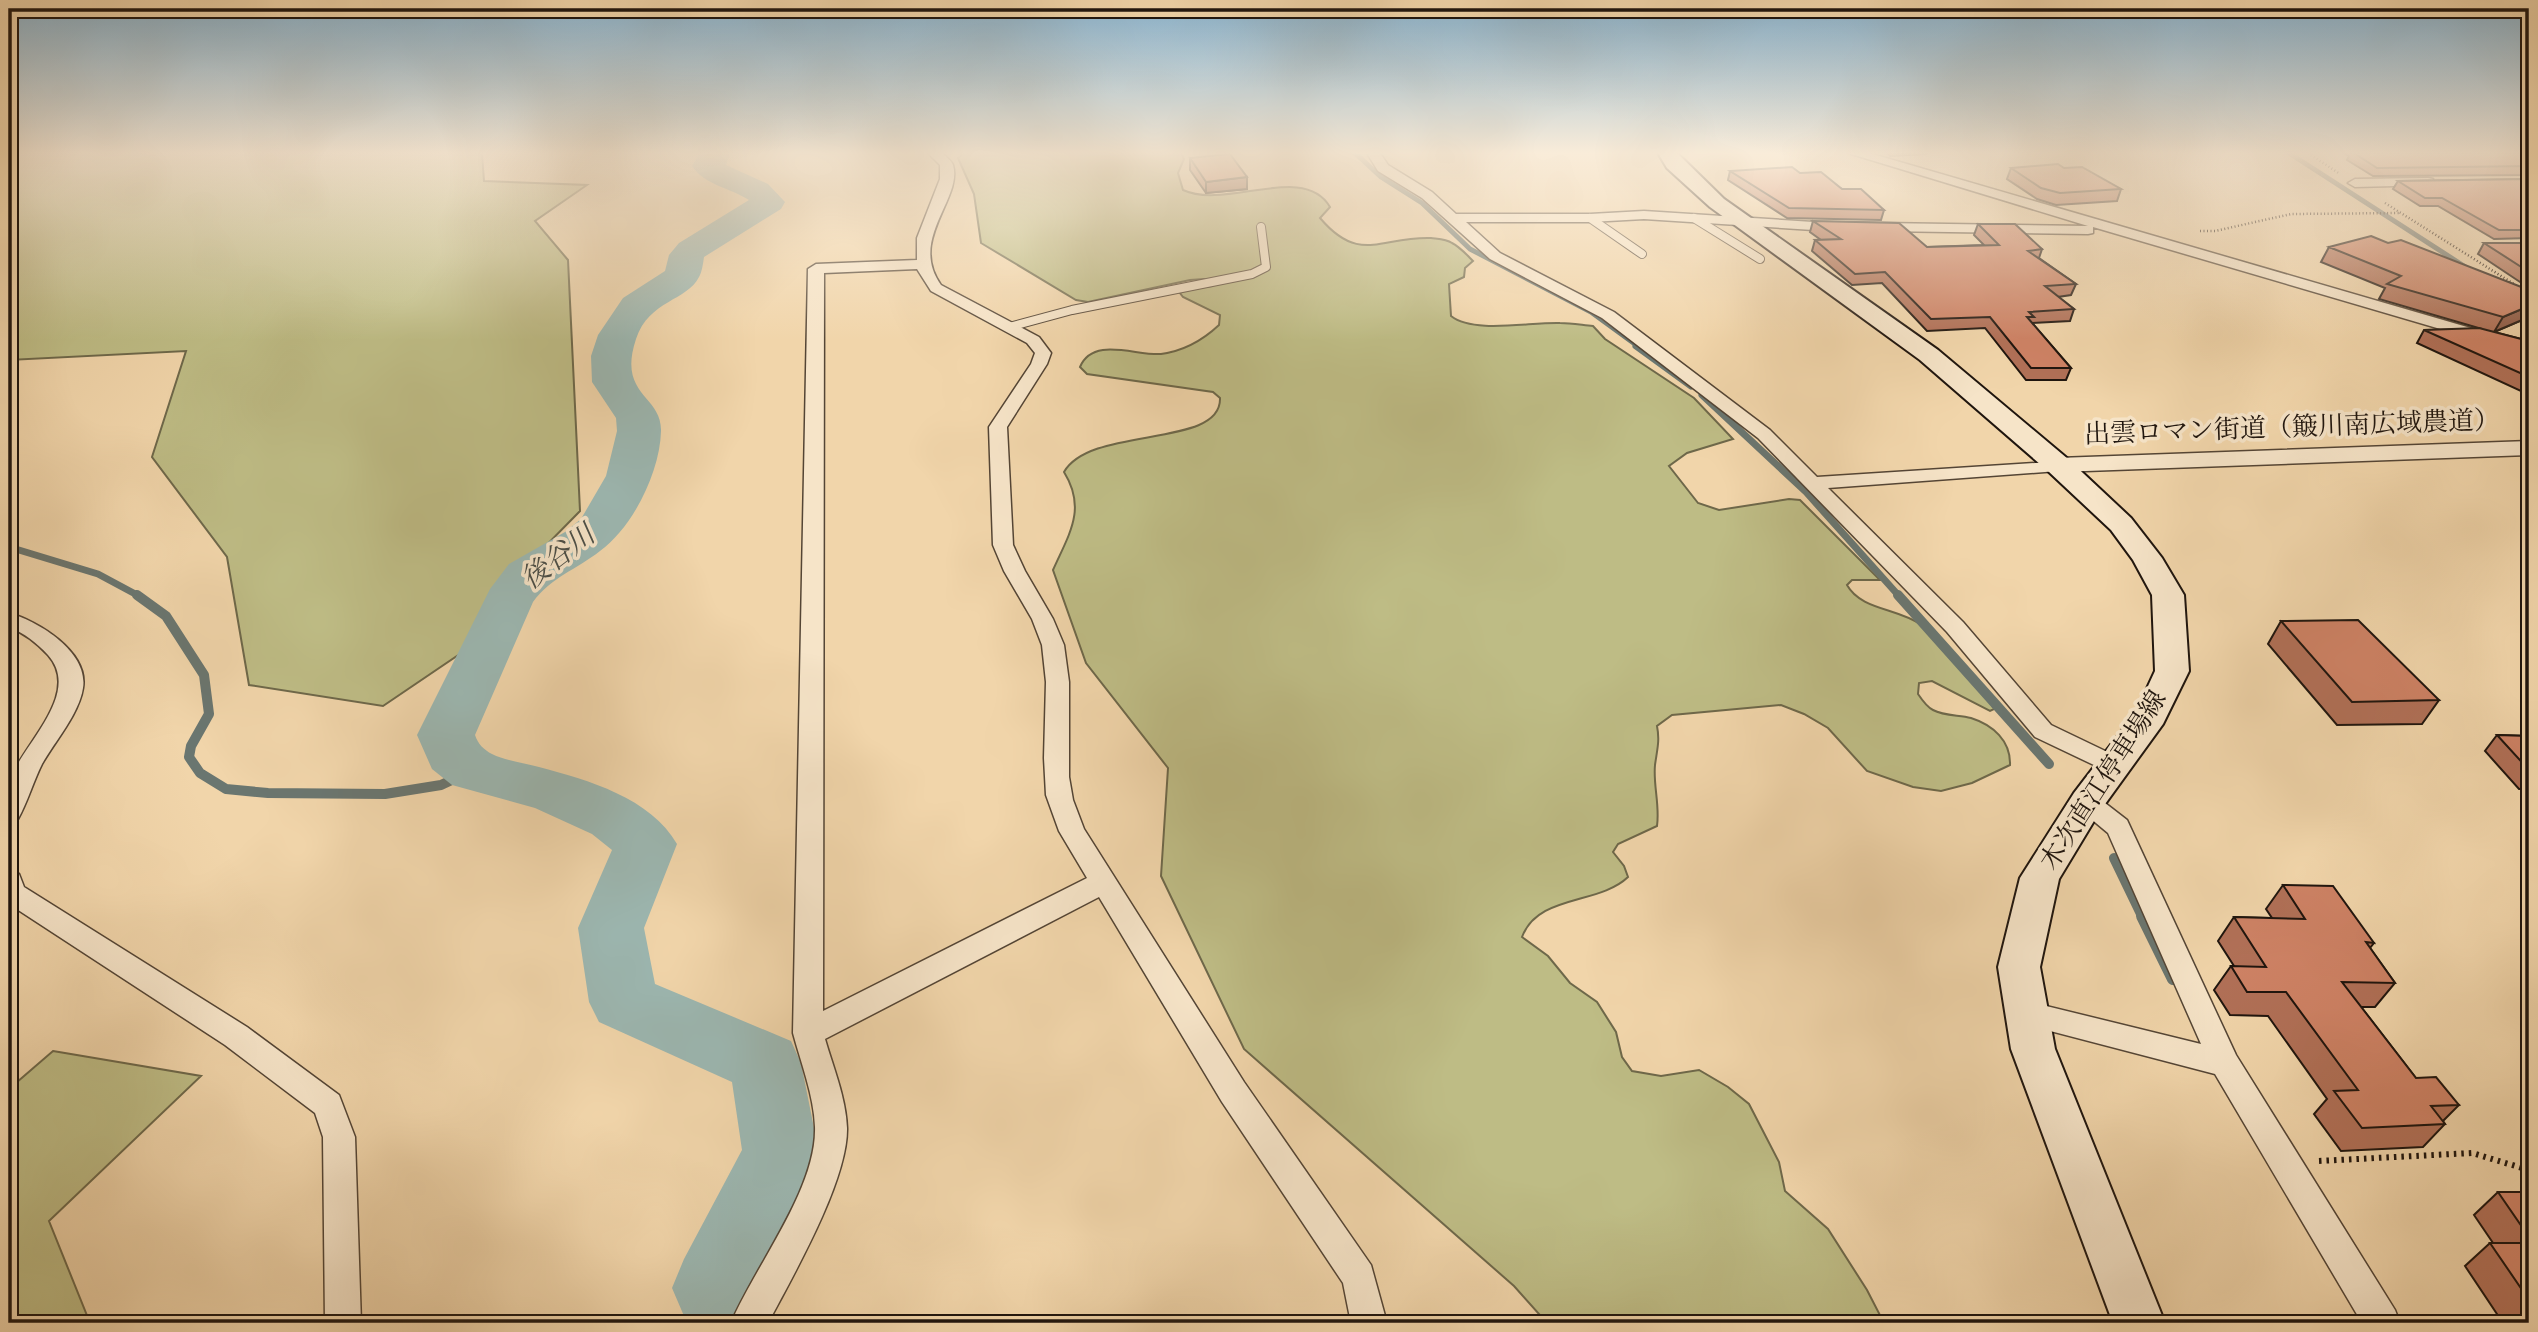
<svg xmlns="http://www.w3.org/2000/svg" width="2538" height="1332" font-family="Cardo,'Noto Serif JP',serif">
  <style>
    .green { fill: #bebc85; stroke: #6e684a; stroke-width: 2 }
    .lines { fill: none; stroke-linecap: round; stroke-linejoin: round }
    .stream-far3 { stroke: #6a7670; stroke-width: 5 }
    .stream-far2 { stroke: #6a7670; stroke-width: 7 }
    .stream-far1 { stroke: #6a7670; stroke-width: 10 }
    .stream { stroke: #6a7670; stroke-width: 12 }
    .river { fill: #9cb7b1; fill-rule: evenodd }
    .service-casing { stroke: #544535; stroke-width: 10 }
    .minor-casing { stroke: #544535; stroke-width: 3 }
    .tertiary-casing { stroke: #544535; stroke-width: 3 }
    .secondary-casing { stroke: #1f150e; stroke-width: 4 }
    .path-far1 { stroke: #1f150e; stroke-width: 2.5; stroke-dasharray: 1 2.5; stroke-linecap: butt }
    .path { stroke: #1f150e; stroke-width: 6; stroke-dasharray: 2.5 5; stroke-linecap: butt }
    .service { stroke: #f6e4c8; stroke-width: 8 }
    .minor { fill: #f6e4c8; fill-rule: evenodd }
    .tertiary { fill: #f6e4c8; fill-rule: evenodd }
    .secondary { fill: #f6e4c8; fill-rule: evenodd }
    .wall { fill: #b17057; stroke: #1f150e; stroke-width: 2 }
    .shaded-wall { fill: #905b47; stroke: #1f150e; stroke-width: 2 }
    .building { fill: #ce8265; stroke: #1f150e; stroke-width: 2 }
    .labels { text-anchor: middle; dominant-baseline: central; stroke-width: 7; stroke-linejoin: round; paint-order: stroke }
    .street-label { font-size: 26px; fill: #1f150e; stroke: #f6e4c8 }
    .water-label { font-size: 28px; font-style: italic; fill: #4b4e47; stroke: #f6e4c8 }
  </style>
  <rect width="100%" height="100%" fill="#f1d5aa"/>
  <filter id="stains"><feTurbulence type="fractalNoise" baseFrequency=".00286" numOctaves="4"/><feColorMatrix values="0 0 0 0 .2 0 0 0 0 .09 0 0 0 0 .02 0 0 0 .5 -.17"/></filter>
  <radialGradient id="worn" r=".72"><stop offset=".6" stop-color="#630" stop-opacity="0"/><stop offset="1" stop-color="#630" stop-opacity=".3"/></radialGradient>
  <!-- green -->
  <path class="green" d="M9 153H482L484 181 587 185 535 221 568 260 580 511 517 575 473 645 383 706 249 685 227 557 152 457 186 351 9 360Z
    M964 153H1181L1184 159 1178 173 1183 190C1226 210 1304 162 1330 207L1320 218C1360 265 1381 236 1431 238 1438 239 1446 239 1452 243 1460 247 1467 255 1473 261L1465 268 1464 277 1449 284 1451 316C1474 334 1529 322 1560 323 1571 323 1582 325 1593 326L1605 339 1694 398 1733 439 1687 453 1669 466 1698 503 1719 510 1789 499 1800 500 1880 580H1852L1847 585C1861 610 1897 608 1920 624L1991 704 1994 709 1990 711 1932 681 1919 683 1918 694C1922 700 1927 707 1933 710 1944 716 1958 715 1971 718 1993 725 2011 741 2010 765L1972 783 1941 791 1913 787 1867 771 1828 728 1804 714 1781 705 1672 715 1657 726C1660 741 1657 750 1655 765 1653 785 1660 805 1657 826L1618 844 1613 852 1624 866 1628 877C1599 905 1538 894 1522 937L1548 956 1570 983 1597 1002 1616 1032 1622 1057 1632 1071 1661 1076 1699 1070 1728 1087 1749 1104 1779 1162 1785 1191 1828 1229 1867 1290 1884 1323H1547L1514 1286 1244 1049 1161 876 1168 768 1086 663 1053 570C1069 534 1087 509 1064 472 1091 425 1222 449 1220 398L1213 392 1087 374 1080 367C1093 336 1136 356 1161 354 1183 351 1203 340 1219 325L1220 315 1183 297 1180 293 1184 289 1212 286V283L1204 279 1190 280 1088 302 1076 300 981 243 974 194 958 158Z
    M53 1051 201 1076 49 1221 90 1323H9V1089Z"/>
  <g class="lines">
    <!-- stream-far3 -->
    <path class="stream-far3" d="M1355 153 1381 177 1422 203 1470 249 1591 312 1639 347
      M2289 153 2467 268"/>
    <!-- stream-far2 -->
    <path class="stream-far2" d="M1636 346 1691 386
      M1702 395 1806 492 1899 596
      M9 547 98 574 139 596"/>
    <!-- stream-far1 -->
    <path class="stream-far1" d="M137 595 166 616 204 675 209 714 191 746 189 757 200 773 226 789 268 793 385 794 441 785 473 770
      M1898 595 2049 764
      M2114 858 2143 918"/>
    <!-- stream -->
    <path class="stream" d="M2142 916 2173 979"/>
    <!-- river -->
    <path class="river" d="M700 153H730L726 165 768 184 785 202 781 209 704 257C703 264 702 272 699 277 687 301 649 300 636 339 617 396 662 395 661 431 660 472 633 527 600 551 576 570 551 577 533 602L475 735C478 744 484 750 492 754 506 761 525 763 539 767 588 780 651 798 677 844L644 928 655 984 791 1041 801 1063 819 1153 757 1286 773 1323H687L672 1288 684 1259 742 1150 732 1082 599 1022 589 1002 578 928 612 850 592 834 535 808 452 785 432 769 417 735 490 589 509 564 565 532 581 519 606 476 617 431 616 418 592 382 591 356 598 335 623 298 665 271 669 255 679 243 749 200C729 187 706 186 692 166Z"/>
    <!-- service casing -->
    <g class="service-casing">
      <path id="service" d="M1590 218 1642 254
        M1694 218 1760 259
        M1009 327 1072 310 1252 274 1266 267 1261 227"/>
    </g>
    <!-- minor casing -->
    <g class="minor-casing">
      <path id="minor" d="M928 153H942C946 157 951 160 953 165 963 199 908 239 941 285L1039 337 1051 353 1047 364 1007 427 1013 545 1025 571 1053 619 1064 645 1069 682V777L1073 800 1084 829 1244 1082 1371 1265 1387 1323H1351L1343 1283 1222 1102 1099 897 825 1039C833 1067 846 1098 847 1128 848 1180 793 1276 768 1323H731C755 1266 817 1189 815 1127 814 1096 801 1063 793 1033L808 269 816 264 917 260V238L940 179V165ZM917 269 931 291 1027 343 1035 353 1031 364 989 427 993 545 1004 571 1032 619 1042 645 1046 682 1044 758 1046 795 1059 831 1087 878 823 1011 824 273Z
        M1367 153H1380L1388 165 1432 192 1456 214H1590L1644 211 1813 222 2088 226 1848 153H1869L2529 345V355L2093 227V233L2088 234 1813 230 1644 219 1590 222H1466L1500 253 1614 312 1770 430 1817 477 2065 461 2067 465 2065 469 2058 471 1828 488 1963 622 2051 725 2124 760 2127 766 2124 772 2115 775 2035 737 1947 632 1758 438 1602 318 1490 259 1422 198 1378 171Z
        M2428 178 2433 179V185L2355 187 2348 183 2355 179Z
        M9 613C38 621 89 652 83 688 79 714 55 741 42 764 33 782 28 801 18 819L9 821C8 809 6 790 10 779 25 742 82 693 48 655 37 643 24 633 9 627Z
        M2087 793 2096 796 2127 820 2236 1055 2395 1310 2400 1323H2362L2215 1074 2016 1022 2011 1013 2016 1004 2026 1001 2201 1044 2108 833 2078 808 2074 802 2078 796Z
        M9 871 19 874 24 887 247 1027 339 1095 355 1137 361 1323H325L323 1137 315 1113 225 1045 9 904Z"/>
    </g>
    <!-- tertiary casing -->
    <g class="tertiary-casing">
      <path id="tertiary" d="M2529 441V455L2058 472 2049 470 2046 465 2049 460 2058 458Z"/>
    </g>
    <!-- secondary casing -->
    <g class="secondary-casing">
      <path id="secondary" d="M1658 153H1677L1724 199 1938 350 2068 459 2131 518 2162 558 2184 595 2189 671 2163 724 2100 811 2059 879 2040 967 2055 1049 2165 1323H2113L2011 1049 1998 967 2020 878 2074 793 2136 712 2155 671 2152 595 2133 560 2111 530 2048 471 1920 360 1710 207 1667 168Z"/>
    </g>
    <!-- path-far1 -->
    <path class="path-far1" d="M2308 153 2340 174
      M2385 203 2517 286
      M2200 231H2215L2291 214 2401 213"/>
    <!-- path -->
    <path class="path" d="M2319 1161 2472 1153 2529 1170"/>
    <!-- service -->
    <use href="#service" class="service"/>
    <!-- minor -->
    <use href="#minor" class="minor"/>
    <!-- tertiary -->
    <use href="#tertiary" class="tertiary"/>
    <!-- secondary -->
    <use href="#secondary" class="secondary"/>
  </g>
  <!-- wall -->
  <path class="wall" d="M1887 153H1927L1926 154 1890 156Z
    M2344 153H2529V175L2373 176 2347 160 2349 156Z
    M1190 158 1247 177V189L1206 193 1190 170Z
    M2011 168H2064L2121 189 2117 201 2056 205 2037 199 2007 179Z
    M1730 171 1800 173 1842 189 1884 210 1881 220 1787 218 1728 180Z
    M2529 179V238L2494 239 2438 206H2420L2393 189 2398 181Z
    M1813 221 1927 247 1984 245 1974 235 1978 224 2042 249 2039 258 2076 284 2071 295 2058 297 2074 309 2070 321 2032 323 2071 368 2066 380H2026L1985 328 1927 331 1882 283 1852 285 1812 251 1815 240H1821L1810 232Z
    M2484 243H2529V288L2478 254Z
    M2329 247 2529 317 2494 332 2529 341V390L2523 392 2417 343 2424 330 2482 329 2379 299 2385 288 2321 262Z
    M2281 621 2439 700 2422 724 2337 725 2268 644Z
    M2497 735 2529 736V789H2519L2485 751Z
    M2283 885 2374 943 2370 948 2395 983 2375 1007H2361L2416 1078 2459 1105 2443 1121 2445 1124 2423 1147 2341 1151 2314 1114 2327 1099 2268 1016 2230 1015 2214 990 2231 966H2234L2218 941 2234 917 2272 918 2266 909Z
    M2498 1192H2529V1323H2503L2465 1266 2490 1243H2493L2474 1215Z"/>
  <!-- shaded-wall -->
  <path class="shaded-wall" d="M1247 177V189L1206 193V182Z
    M2529 306V317L2494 332 2503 317Z
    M2529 382V390L2523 392Z"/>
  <!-- building -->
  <path class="building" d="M2354 153H2529V166L2377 168Z
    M1230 154 1247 177 1206 182 1190 158Z
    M2058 164 2064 168 2082 167 2121 189 2060 193 2041 188 2011 168Z
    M1792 167 1800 173 1821 172 1842 189H1861L1884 210 1789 208 1730 171Z
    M2529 179V230H2499L2442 198H2425L2398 181Z
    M1813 221 1899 223 1927 247 1999 245 1978 224H2015L2042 249 2028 251 2076 284 2045 286 2074 309 2029 312 2034 317H2027L2071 368H2031L1990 317 1931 319 1885 272 1855 274 1815 240 1841 239Z
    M2371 236 2388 243 2401 240 2529 290V306L2503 317 2387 284 2401 276 2329 247Z
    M2484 243H2529V272Z
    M2479 328 2529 341V377L2424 330Z
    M2358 620 2439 700 2352 702 2281 621Z
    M2497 735 2529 736V770Z
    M2283 885 2333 886 2374 943 2366 942 2395 983 2342 982 2416 1078 2436 1077 2459 1105 2431 1106 2445 1124 2362 1128 2334 1091 2358 1090 2286 992H2247L2231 966 2266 967 2234 917 2305 919Z
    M2498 1192H2529V1237Z
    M2490 1243H2529V1300Z"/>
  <!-- sky -->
  <linearGradient id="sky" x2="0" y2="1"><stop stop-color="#89b5d2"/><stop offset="0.45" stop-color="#f9ecd9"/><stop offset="1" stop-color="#f9ecd9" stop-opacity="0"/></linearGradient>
  <rect width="2538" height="340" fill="url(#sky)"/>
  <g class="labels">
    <!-- street labels -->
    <g class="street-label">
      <text transform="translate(2292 427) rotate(-2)">出雲ロマン街道（簸川南広域農道）</text>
      <text transform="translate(2103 780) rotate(-57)">木次直江停車場線</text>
    </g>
    <!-- water labels -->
    <g class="water-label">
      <text transform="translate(558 557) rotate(-38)">後谷川</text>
    </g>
  </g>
  <!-- margin -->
  <rect width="2538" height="1332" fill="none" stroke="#f1d5aa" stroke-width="35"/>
  <rect x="10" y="10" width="2517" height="1311" fill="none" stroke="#1f150e" stroke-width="3.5"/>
  <rect x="18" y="18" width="2503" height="1297" fill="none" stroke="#1f150e" stroke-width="2"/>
  <rect width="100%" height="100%" filter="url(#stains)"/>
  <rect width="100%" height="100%" fill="url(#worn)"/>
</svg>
